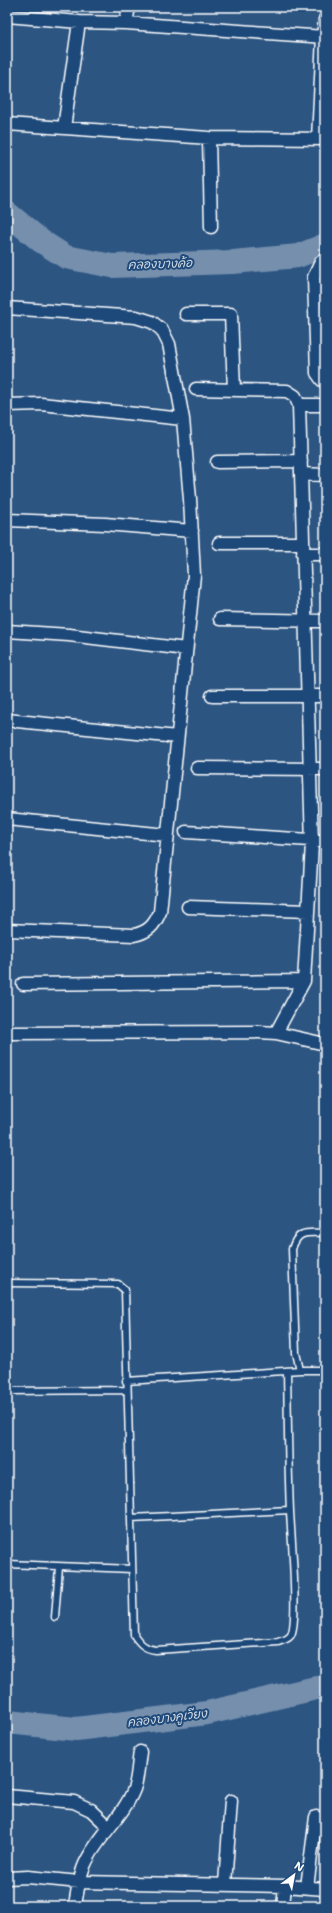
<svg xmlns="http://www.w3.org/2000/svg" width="332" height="1913" font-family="'Shantell Sans','Playpen Sans Thai',sans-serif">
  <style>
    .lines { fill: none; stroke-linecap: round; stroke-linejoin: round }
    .river { stroke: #748fad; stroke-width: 24 }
    .lane-casing { stroke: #fff; stroke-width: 9 }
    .street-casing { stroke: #fff; stroke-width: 15 }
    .lane { stroke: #1f4a7a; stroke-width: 6 }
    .street { stroke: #1f4a7a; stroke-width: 12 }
    .labels { text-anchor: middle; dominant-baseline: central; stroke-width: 4; stroke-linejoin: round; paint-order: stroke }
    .water-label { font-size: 12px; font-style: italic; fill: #d5dde6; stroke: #1f4a7a }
  </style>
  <rect width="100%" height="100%" fill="#2c5582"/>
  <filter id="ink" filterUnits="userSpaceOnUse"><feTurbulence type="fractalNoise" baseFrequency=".025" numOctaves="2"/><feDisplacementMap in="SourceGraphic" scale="8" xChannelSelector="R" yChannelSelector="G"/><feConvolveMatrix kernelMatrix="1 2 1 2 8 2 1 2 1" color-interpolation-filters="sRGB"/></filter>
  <g filter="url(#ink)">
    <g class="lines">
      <!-- river -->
      <path class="river" d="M7 213 41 241 66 257 112 266 233 262 298 256 325 245
        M7 1722 76 1729 207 1713 325 1686"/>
      <!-- lane casing -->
      <g class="lane-casing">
        <path id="lane" d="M325 1233C308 1233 298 1229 292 1249L296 1353 300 1370H325
          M7 1283 118 1284 125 1290 134 1635C140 1644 145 1649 156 1650L278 1642C283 1640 288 1640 291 1635 299 1619 291 1534 290 1511 288 1464 288 1417 287 1371
          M126 1381 300 1370
          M7 1391 127 1390
          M131 1518 290 1510
          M7 1564 132 1569
          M55 1617 59 1567"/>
      </g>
      <!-- street casing -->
      <g class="street-casing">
        <path id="street" d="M7 16 79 22 126 23 325 37
          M126 23 129 7
          M7 124 209 138 325 139
          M64 128 79 22
          M209 138 211 227
          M318 139 323 37 325 19
          M325 259 321 262 314 277 317 373 322 380 325 382
          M7 308 136 317 152 322 162 330 169 344 183 419 190 499 194 575 160 912C154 926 148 932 134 935L7 930
          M186 314H231L234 390
          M196 389 287 391 295 396 299 405
          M7 405 41 404 183 419
          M217 462 301 461
          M301 474 325 475
          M7 520 105 524 192 531
          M219 543H303
          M303 554H325
          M220 619 325 621
          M7 631 69 635 186 649
          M212 696H325
          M7 720 177 737
          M197 768 325 769
          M7 819 167 835
          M186 832 325 841
          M188 907 308 911
          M23 984 304 981
          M7 1033 259 1032 276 1033 325 1044
          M276 1033 304 981 312 844 299 405H325
          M7 1796 74 1802 91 1810 109 1827
          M7 1878 28 1877 79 1882 285 1886 325 1889
          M225 1884 231 1801
          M307 1887 316 1817
          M75 1906C77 1892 79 1877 85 1864 97 1837 123 1817 134 1789 138 1778 138 1764 140 1752
          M283 1906 285 1886"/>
      </g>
      <!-- lane -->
      <use href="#lane" class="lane"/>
      <!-- street -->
      <use href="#street" class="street"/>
    </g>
  </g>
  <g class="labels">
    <!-- water labels -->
    <g class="water-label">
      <text transform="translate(160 264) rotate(-2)">คลองบางค้อ</text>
      <text transform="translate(167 1718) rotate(-7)">คลองบางคูเวียง</text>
    </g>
  </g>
  <!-- margin -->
  <rect width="332" height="1913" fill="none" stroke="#1f4a7a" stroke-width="24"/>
  <rect x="12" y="12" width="308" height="1889" fill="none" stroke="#fff" stroke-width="1.5" filter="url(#ink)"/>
  <!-- north arrow -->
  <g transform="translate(294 1875) rotate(32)" stroke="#1f4a7a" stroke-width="3" paint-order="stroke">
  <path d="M0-3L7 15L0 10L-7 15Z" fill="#ffffff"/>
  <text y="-6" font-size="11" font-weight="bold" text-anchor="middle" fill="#ffffff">N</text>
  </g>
</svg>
